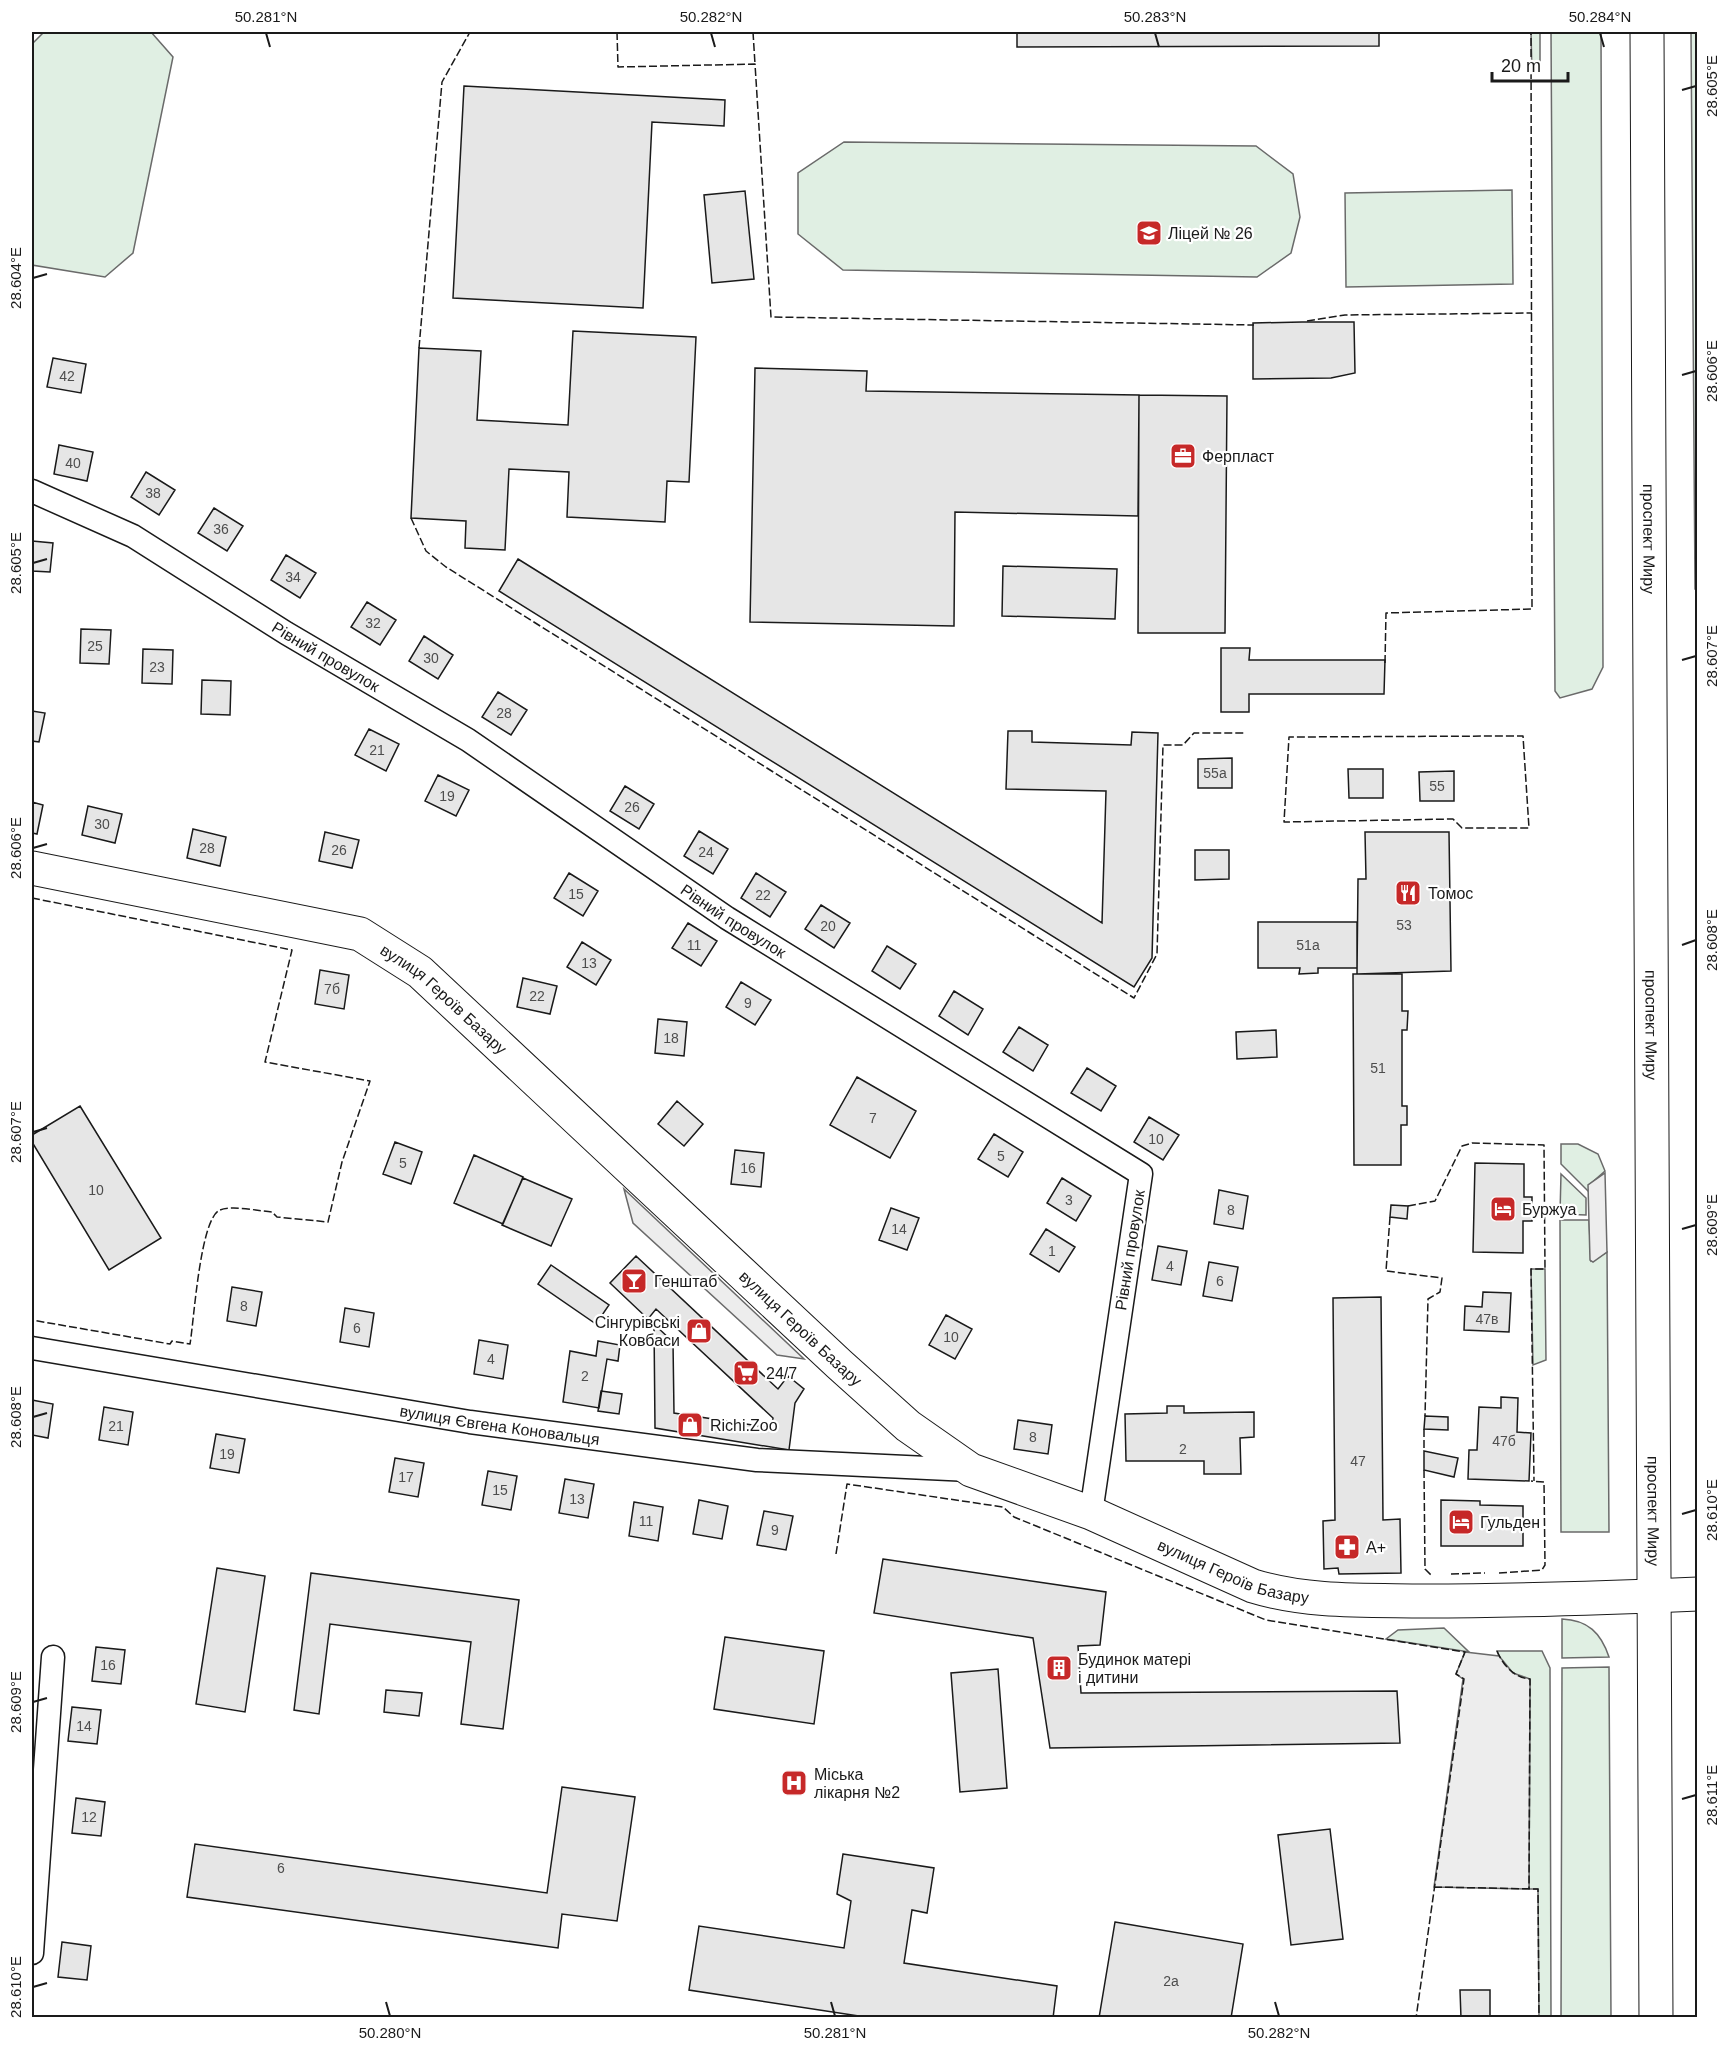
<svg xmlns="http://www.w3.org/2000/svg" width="1729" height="2049" font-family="Arial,sans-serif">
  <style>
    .green { fill: #e0efe3; stroke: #6a6a6a; stroke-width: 1.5 }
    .parking { fill: #ededed; stroke: #6a6a6a; stroke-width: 1.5 }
    .building { fill: #e6e6e6; stroke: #1a1a1a; stroke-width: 1.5 }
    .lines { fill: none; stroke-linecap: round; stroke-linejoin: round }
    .street-casing { stroke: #1a1a1a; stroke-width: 25 }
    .secondary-casing { stroke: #1a1a1a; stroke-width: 35 }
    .primary-casing { stroke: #1a1a1a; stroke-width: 35 }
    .street { stroke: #fff; stroke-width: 22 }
    .secondary { stroke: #fff; stroke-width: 33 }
    .primary { stroke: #fff; stroke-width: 33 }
    .fence { stroke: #1a1a1a; stroke-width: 1.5; stroke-dasharray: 8 3; stroke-linecap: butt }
    .ticks { fill: none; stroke: #1a1a1a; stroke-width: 2 }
    .labels { text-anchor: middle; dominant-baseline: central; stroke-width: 4.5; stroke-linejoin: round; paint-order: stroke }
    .number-label { font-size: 14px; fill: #4d4d4d }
    .poi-label { font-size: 16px; fill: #1a1a1a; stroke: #fff; text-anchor: start }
    .street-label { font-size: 16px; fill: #1a1a1a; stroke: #fff }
    .neatline { fill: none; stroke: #1a1a1a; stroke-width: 2 }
    .ticks-label { font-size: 15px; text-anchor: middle; fill: #1a1a1a }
  </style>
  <rect width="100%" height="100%" fill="#fff"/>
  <!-- green -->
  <path class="green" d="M44 32H151L173 57 133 253 105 277 32 265V44Z
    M1531 32H1540V63L1532 73Z
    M1551 32H1601L1603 667 1592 689 1560 698 1555 691Z
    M1691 32H1698L1697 589H1695Z
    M844 142 1256 146 1293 174 1300 217 1291 253 1257 277 843 270 798 234V173Z
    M1512 190 1513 284 1346 287 1345 193Z
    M1561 1144H1578L1598 1154 1605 1171 1589 1185V1192L1561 1164Z
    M1561 1174 1586 1198V1215L1560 1214Z
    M1560 1220H1589L1591 1261 1607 1252 1609 1532H1561Z
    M1531 1269H1545L1546 1360 1533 1365Z
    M1562 1619C1588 1620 1601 1633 1609 1657L1562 1658Z
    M1444 1628 1469 1652 1386 1639 1398 1630Z
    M1497 1651H1542L1550 1668 1551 2017H1539L1538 1889H1529L1530 1680C1515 1677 1502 1666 1497 1651Z
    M1609 1667 1611 2017H1561L1562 1668Z"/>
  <!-- parking -->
  <path class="parking" d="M1605 1173 1607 1252 1593 1262 1590 1260 1588 1185Z
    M624 1189 804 1359 777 1355 633 1223Z
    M1465 1652 1499 1656 1513 1673 1530 1679 1529 1889 1434 1887 1463 1679 1456 1674Z"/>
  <!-- building -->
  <path class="building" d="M1017 32H1379V46L1017 47Z
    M464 86 725 100 724 126 652 122 643 308 453 298Z
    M745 191 754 279 712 283 704 195Z
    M1302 322H1354L1355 373 1331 378 1253 379V323Z
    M573 331 696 337 689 482 667 481 665 522 567 517 569 472 509 469 505 550 465 548 466 521 411 518 419 348 481 351 477 420 568 425Z
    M53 358 86 364 81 393 47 387Z
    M755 368 867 371 866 391 1139 395 1138 516 955 512 954 626 750 622Z
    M1139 395 1227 396 1225 633H1138Z
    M59 445 93 452 87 481 54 474Z
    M146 472 175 490 159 515 131 497Z
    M214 508 243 526 227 551 198 533Z
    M32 541 53 543 50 572 32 571Z
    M286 555 316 573 300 598 271 580Z
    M518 559 1102 923 1106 791 1006 789 1008 731H1032V742L1131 745 1132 732 1158 733 1152 958 1134 987 499 591Z
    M1003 566 1117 569 1115 619 1002 616Z
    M367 602 396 620 380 645 351 627Z
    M81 629 111 630 109 664 80 663Z
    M424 636 453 655 438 679 409 661Z
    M1221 648H1250L1249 660H1385L1384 694H1249V712H1221Z
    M143 649 173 650 172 684 142 683Z
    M202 680 231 681 230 715 201 714Z
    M498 692 527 710 511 735 482 717Z
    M32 711 45 713 39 742 32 741Z
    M369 729 399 744 386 771 355 755Z
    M1232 758V788H1198V759Z
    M1348 769H1383V798H1349Z
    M1454 771V801H1420L1419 772Z
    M438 775 469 790 456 816 425 801Z
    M625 786 654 804 639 829 610 811Z
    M32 802 43 805 37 834 32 833Z
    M88 806 122 814 115 843 82 835Z
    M193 829 226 837 220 866 187 858Z
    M699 831 728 849 713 874 684 856Z
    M325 832 359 840 352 868 319 861Z
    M1365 832H1449L1451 971 1357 974 1358 879H1366Z
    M1195 850H1229V879L1195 880Z
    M569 873 598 891 583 916 554 898Z
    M756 873 786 892 770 917 741 898Z
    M821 905 850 923 834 948 805 929Z
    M1258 922H1357V968H1318V973L1299 974 1300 968H1258Z
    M688 923 717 941 701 966 672 948Z
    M582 942 611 960 596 985 567 967Z
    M887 946 916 964 900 989 872 971Z
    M320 970 349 975 344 1009 315 1004Z
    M1353 974H1402V1011H1408L1407 1030H1402V1106H1407V1125H1401V1165H1354Z
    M523 978 557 986 550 1014 517 1007Z
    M741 982 771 1000 755 1025 726 1007Z
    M954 991 983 1009 968 1035 939 1016Z
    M658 1019 687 1022 684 1056 655 1053Z
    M1019 1027 1048 1045 1033 1071 1003 1052Z
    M1276 1030 1277 1057 1237 1059 1236 1032Z
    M1087 1068 1116 1086 1101 1111 1071 1093Z
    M857 1077 916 1111 890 1158 830 1125Z
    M677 1101 703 1124 684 1146 658 1124Z
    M80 1106 161 1238 109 1270 32 1142V1135Z
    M1149 1117 1179 1135 1163 1160 1134 1142Z
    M994 1134 1023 1152 1008 1177 978 1159Z
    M395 1142 422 1152 411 1184 383 1174Z
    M735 1150 764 1153 761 1187 731 1184Z
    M474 1155 523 1177 503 1224 454 1203Z
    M1475 1163 1524 1164V1197H1532V1221H1523V1253L1473 1252Z
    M523 1178 572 1199 551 1246 502 1225Z
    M1062 1178 1091 1196 1076 1221 1047 1203Z
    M1219 1190 1248 1196 1243 1229 1214 1224Z
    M1391 1205 1408 1206 1407 1219 1390 1217Z
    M891 1208 919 1218 907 1250 879 1240Z
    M1046 1229 1075 1247 1059 1272 1030 1254Z
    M1158 1246 1187 1251 1181 1285 1152 1280Z
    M636 1256 778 1389 788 1376 804 1389 795 1403 789 1450 655 1428 654 1324 673 1342 674 1413 772 1428 773 1418 656 1309 648 1319 610 1283Z
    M1209 1262 1238 1267 1232 1301 1203 1296Z
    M551 1265 609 1305 596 1324 538 1284Z
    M232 1287 262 1292 256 1326 227 1321Z
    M1483 1292 1511 1293 1509 1332 1464 1330 1465 1306 1482 1307Z
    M1381 1297 1383 1520 1400 1519 1401 1573 1339 1574 1338 1568 1324 1569 1323 1521 1335 1520 1333 1298Z
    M345 1308 374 1313 369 1347 340 1342Z
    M946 1315 972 1329 955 1359 929 1345Z
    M479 1340 508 1345 503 1379 474 1374Z
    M598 1341 620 1345 618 1361 607 1359 599 1408 563 1402 570 1351 596 1356Z
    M601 1391 622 1394 619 1414 598 1411Z
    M1501 1397 1518 1398 1517 1432 1531 1433 1529 1481 1468 1479 1469 1450H1477L1479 1407 1501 1408Z
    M32 1400 53 1404 48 1438 32 1435Z
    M1167 1406H1184V1413L1254 1412V1437L1240 1438 1241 1474H1204V1461H1126L1125 1414 1167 1413Z
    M104 1407 133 1412 128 1445 99 1440Z
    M1425 1416 1448 1417V1430L1424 1429Z
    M1018 1420 1052 1425 1048 1454 1014 1449Z
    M216 1434 245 1439 239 1473 210 1468Z
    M1424 1451 1458 1458 1454 1477 1424 1470Z
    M395 1458 424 1463 418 1497 389 1492Z
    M488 1471 517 1476 511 1510 482 1505Z
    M565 1479 594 1484 588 1518 559 1513Z
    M699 1500 728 1506 722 1539 693 1534Z
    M1441 1500 1480 1501V1505L1523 1506V1546H1441Z
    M634 1502 663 1507 658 1541 629 1536Z
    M764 1511 793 1516 786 1550 757 1545Z
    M883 1559 1106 1592 1100 1645 1078 1646 1081 1693 1397 1691 1400 1743 1050 1748 1033 1638 874 1613Z
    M217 1568 265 1576 245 1712 196 1704Z
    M311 1573 519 1600 503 1729 461 1724 471 1642 330 1624 319 1714 294 1710Z
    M725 1637 824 1651 814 1724 714 1709Z
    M96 1647 125 1650 121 1684 92 1681Z
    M998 1669 1007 1788 960 1792 951 1673Z
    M386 1690 422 1693 419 1716 384 1712Z
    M72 1707 101 1710 97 1744 68 1741Z
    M562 1787 635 1797 617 1921 562 1914 558 1948 187 1897 195 1844 547 1893Z
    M76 1798 105 1802 101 1836 72 1833Z
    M1330 1829 1343 1939 1291 1945 1278 1835Z
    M843 1854 934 1868 927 1913 912 1910 904 1963 1057 1986 1053 2018H872L689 1990 699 1926 844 1948 851 1901 837 1894Z
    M1115 1922 1243 1944 1231 2018H1099Z
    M62 1942 91 1946 87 1980 58 1977Z
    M1460 1990H1490V2018H1461Z"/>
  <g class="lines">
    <!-- street casing -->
    <g class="street-casing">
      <g id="street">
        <path id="s1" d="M32 491 133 536 286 633 468 740 727 918 1141 1174 1091 1513"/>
        <path id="s2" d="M32 1348 470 1422 757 1460 970 1470"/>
        <path d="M32 1953 53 1657"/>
      </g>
    </g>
    <!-- secondary casing -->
    <g class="secondary-casing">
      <g id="secondary">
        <path id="s3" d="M32 868 360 934 420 972 839 1364 908 1426 971 1470 1091 1513 1253 1586C1308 1603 1367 1600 1424 1601 1516 1601 1606 1598 1698 1594"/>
      </g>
    </g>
    <!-- primary casing -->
    <g class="primary-casing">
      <g id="primary">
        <path id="s4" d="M1647 32 1656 2018"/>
      </g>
    </g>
    <!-- street -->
    <use href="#street" class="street"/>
    <!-- secondary -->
    <use href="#secondary" class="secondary"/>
    <!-- primary -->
    <use href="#primary" class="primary"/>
    <!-- fence -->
    <path class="fence" d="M617 32 618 67 755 64 771 317 1254 325
      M753 32 755 64
      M1307 321 1345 315 1532 313
      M419 348 442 82 470 32
      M411 518 426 551 446 567 1134 998 1157 954 1163 745H1183L1194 733H1246
      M1385 663 1386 613 1532 609 1531 32
      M1506 736H1523L1529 828H1462L1453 819 1284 822 1289 737Z
      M32 898 292 950 265 1062 370 1081 342 1162 328 1222 277 1217 272 1212C258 1211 233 1205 220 1210 200 1218 194 1321 190 1344L172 1341 170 1344 32 1320
      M1408 1206 1435 1201 1462 1146 1472 1143 1544 1145 1545 1269H1531L1534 1481
      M1390 1217 1386 1271 1442 1278 1440 1292 1428 1299 1425 1416
      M1424 1429V1451
      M1424 1470 1425 1569 1431 1575
      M836 1554 847 1484 1003 1507 1014 1517 1266 1620 1465 1652 1456 1674 1464 1679 1416 2018
      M1499 1573 1542 1570 1545 1565 1544 1482 1531 1481
      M1451 1574 1485 1573
      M1497 1651C1503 1665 1514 1678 1530 1679L1529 1889
      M1434 1887 1538 1889 1539 2018"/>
  </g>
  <!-- ticks -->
  <path class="ticks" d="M266 33 270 47M711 33 715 47M1155 33 1159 47M1600 33 1604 47M1682 90 1696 86M33 278 47 274M1682 375 1696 371M33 563 47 559M1682 660 1696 656M33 848 47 844M1682 945 1696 940M33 1132 47 1128M1682 1229 1696 1225M33 1417 47 1413M1682 1514 1696 1510M33 1702 47 1698M1682 1799 1696 1795M33 1987 47 1983M386 2002 390 2016M831 2002 835 2016M1275 2002 1279 2016"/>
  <!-- icons -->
  <defs>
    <g id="school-square" transform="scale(1.35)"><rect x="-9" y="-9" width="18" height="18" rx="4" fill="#c62828" stroke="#fff"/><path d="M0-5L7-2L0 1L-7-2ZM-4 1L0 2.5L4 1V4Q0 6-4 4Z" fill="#fff"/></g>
    <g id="office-square" transform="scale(1.35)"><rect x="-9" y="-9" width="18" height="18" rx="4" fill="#c62828" stroke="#fff"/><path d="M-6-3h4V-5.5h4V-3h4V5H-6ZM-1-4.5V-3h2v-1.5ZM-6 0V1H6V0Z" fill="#fff"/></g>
    <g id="restaurant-square" transform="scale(1.35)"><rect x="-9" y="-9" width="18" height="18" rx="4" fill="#c62828" stroke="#fff"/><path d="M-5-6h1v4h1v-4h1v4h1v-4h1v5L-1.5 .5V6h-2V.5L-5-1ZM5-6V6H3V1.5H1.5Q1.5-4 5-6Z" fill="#fff"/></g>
    <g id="hotel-square" transform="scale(1.35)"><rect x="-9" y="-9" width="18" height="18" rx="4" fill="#c62828" stroke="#fff"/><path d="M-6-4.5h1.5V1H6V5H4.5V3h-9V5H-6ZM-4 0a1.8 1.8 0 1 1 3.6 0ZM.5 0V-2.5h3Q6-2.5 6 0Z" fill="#fff"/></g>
    <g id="bar-square" transform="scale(1.35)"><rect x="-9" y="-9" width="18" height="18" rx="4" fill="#c62828" stroke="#fff"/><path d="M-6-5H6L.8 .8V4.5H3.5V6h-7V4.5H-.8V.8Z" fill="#fff"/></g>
    <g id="shop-square" transform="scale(1.35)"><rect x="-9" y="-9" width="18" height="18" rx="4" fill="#c62828" stroke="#fff"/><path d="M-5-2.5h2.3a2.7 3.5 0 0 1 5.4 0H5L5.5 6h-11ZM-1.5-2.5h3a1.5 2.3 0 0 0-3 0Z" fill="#fff"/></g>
    <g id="supermarket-square" transform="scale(1.35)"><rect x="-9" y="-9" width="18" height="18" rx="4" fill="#c62828" stroke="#fff"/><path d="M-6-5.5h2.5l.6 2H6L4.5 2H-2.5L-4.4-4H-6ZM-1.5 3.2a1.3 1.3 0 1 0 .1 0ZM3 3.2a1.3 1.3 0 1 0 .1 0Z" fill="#fff"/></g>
    <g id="pharmacy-square" transform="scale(1.35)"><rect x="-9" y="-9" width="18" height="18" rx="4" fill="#c62828" stroke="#fff"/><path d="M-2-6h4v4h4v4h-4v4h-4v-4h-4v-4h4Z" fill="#fff"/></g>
    <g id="building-square" transform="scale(1.35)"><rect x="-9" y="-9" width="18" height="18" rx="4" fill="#c62828" stroke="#fff"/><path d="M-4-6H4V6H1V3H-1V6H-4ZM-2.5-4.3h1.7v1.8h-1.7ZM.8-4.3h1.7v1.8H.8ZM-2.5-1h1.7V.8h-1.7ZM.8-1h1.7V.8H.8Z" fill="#fff"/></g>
    <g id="hospital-square" transform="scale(1.35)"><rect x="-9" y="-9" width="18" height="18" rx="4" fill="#c62828" stroke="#fff"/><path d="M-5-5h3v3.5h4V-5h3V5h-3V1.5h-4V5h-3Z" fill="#fff"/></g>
  </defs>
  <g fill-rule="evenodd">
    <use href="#school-square" x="1149" y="233"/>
    <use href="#office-square" x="1183" y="456"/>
    <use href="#restaurant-square" x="1408" y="893"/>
    <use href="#hotel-square" x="1503" y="1209"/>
    <use href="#bar-square" x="634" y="1281"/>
    <use href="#shop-square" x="699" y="1331"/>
    <use href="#supermarket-square" x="746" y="1373"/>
    <use href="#shop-square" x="690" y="1425"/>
    <use href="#hotel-square" x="1461" y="1522"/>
    <use href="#pharmacy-square" x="1347" y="1547"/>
    <use href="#building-square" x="1059" y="1668"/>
    <use href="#hospital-square" x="794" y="1783"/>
  </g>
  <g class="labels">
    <!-- number labels -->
    <g class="number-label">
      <text x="67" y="376">42</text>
      <text x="73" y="463">40</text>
      <text x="153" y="493">38</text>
      <text x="221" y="529">36</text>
      <text x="293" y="577">34</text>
      <text x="373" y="623">32</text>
      <text x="95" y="646">25</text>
      <text x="431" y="658">30</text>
      <text x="157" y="667">23</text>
      <text x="504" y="713">28</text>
      <text x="377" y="750">21</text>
      <text x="1215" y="773">55а</text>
      <text x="1437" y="786">55</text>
      <text x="447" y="796">19</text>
      <text x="632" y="807">26</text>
      <text x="102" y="824">30</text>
      <text x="207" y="848">28</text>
      <text x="339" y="850">26</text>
      <text x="706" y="852">24</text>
      <text x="576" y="894">15</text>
      <text x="763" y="895">22</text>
      <text x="1404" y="925">53</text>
      <text x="828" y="926">20</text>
      <text x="694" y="945">11</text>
      <text x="1308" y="945">51а</text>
      <text x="589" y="963">13</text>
      <text x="332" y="989">7б</text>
      <text x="537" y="996">22</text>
      <text x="748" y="1003">9</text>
      <text x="671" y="1038">18</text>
      <text x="1378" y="1068">51</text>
      <text x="873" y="1118">7</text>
      <text x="1156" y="1139">10</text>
      <text x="1001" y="1156">5</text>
      <text x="403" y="1163">5</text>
      <text x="748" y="1168">16</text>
      <text x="96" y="1190">10</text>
      <text x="1069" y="1200">3</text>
      <text x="1231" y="1210">8</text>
      <text x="899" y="1229">14</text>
      <text x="1052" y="1251">1</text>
      <text x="1170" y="1266">4</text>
      <text x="1220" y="1281">6</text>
      <text x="244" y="1306">8</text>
      <text x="1487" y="1319">47в</text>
      <text x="357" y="1328">6</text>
      <text x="951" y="1337">10</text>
      <text x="491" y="1359">4</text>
      <text x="585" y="1376">2</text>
      <text x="116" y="1426">21</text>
      <text x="1033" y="1437">8</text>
      <text x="1504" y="1441">47б</text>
      <text x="1183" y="1449">2</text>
      <text x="227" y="1454">19</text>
      <text x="1358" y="1461">47</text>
      <text x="406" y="1477">17</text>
      <text x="500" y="1490">15</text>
      <text x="577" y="1499">13</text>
      <text x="646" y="1521">11</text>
      <text x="775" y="1530">9</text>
      <text x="108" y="1665">16</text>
      <text x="84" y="1726">14</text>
      <text x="89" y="1817">12</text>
      <text x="281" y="1868">6</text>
      <text x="1171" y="1981">2а</text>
    </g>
    <!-- poi labels -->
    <g class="poi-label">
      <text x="1168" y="233">Ліцей № 26</text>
      <text x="1202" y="456">Ферпласт</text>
      <text x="1428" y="893">Томос</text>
      <text x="1522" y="1209">Буржуа</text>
      <text x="654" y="1281">Генштаб</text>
      <text x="680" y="1322" text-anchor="end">Сінгурівські<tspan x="680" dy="18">Ковбаси</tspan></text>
      <text x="766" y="1373">24/7</text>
      <text x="710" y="1425">Richi.Zoo</text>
      <text x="1480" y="1522">Гульден</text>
      <text x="1366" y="1547">A+</text>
      <text x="1078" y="1659">Будинок матері<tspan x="1078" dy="18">і дитини</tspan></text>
      <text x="814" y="1774">Міська<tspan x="814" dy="18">лікарня №2</tspan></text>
    </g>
    <!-- street labels -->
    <g class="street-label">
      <text stroke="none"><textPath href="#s4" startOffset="507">проспект Миру</textPath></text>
      <text stroke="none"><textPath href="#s1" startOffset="338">Рівний провулок</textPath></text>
      <text stroke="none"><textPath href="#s1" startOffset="824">Рівний провулок</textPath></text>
      <text stroke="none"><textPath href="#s3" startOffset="441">вулиця Героїв Базару</textPath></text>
      <text stroke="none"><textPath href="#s4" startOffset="993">проспект Миру</textPath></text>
      <text transform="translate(1130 1250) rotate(-81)">Рівний провулок</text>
      <text stroke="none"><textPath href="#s3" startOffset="927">вулиця Героїв Базару</textPath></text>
      <text stroke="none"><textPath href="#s2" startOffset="474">вулиця Євгена Коновальця</textPath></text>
      <text stroke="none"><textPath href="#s4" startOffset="1479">проспект Миру</textPath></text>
      <text stroke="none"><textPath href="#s3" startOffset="1431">вулиця Героїв Базару</textPath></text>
    </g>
  </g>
  <!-- border -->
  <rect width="1729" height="2049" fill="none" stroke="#ffffff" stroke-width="66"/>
  <!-- scale -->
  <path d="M1492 72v9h76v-9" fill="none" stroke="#1a1a1a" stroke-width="3"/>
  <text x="1501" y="72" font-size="18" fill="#1a1a1a" stroke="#ffffff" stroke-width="4.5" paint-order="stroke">20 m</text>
  <rect x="33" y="33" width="1663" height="1983" class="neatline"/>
  <g class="ticks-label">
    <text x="266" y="22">50.281°N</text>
    <text x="711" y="22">50.282°N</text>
    <text x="1155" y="22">50.283°N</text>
    <text x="1600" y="22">50.284°N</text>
    <text transform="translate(1712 86) rotate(-90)" y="5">28.605°E</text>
    <text transform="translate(16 278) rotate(-90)" y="5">28.604°E</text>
    <text transform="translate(1712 371) rotate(-90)" y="5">28.606°E</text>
    <text transform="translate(16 563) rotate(-90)" y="5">28.605°E</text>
    <text transform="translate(1712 656) rotate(-90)" y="5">28.607°E</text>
    <text transform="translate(16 848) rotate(-90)" y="5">28.606°E</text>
    <text transform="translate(1712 940) rotate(-90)" y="5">28.608°E</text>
    <text transform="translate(16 1132) rotate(-90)" y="5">28.607°E</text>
    <text transform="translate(1712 1225) rotate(-90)" y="5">28.609°E</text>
    <text transform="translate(16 1417) rotate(-90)" y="5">28.608°E</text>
    <text transform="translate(1712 1510) rotate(-90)" y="5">28.610°E</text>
    <text transform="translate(16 1702) rotate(-90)" y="5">28.609°E</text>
    <text transform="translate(1712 1795) rotate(-90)" y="5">28.611°E</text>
    <text transform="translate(16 1987) rotate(-90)" y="5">28.610°E</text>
    <text x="390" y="2038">50.280°N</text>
    <text x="835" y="2038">50.281°N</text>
    <text x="1279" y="2038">50.282°N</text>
  </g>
</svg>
